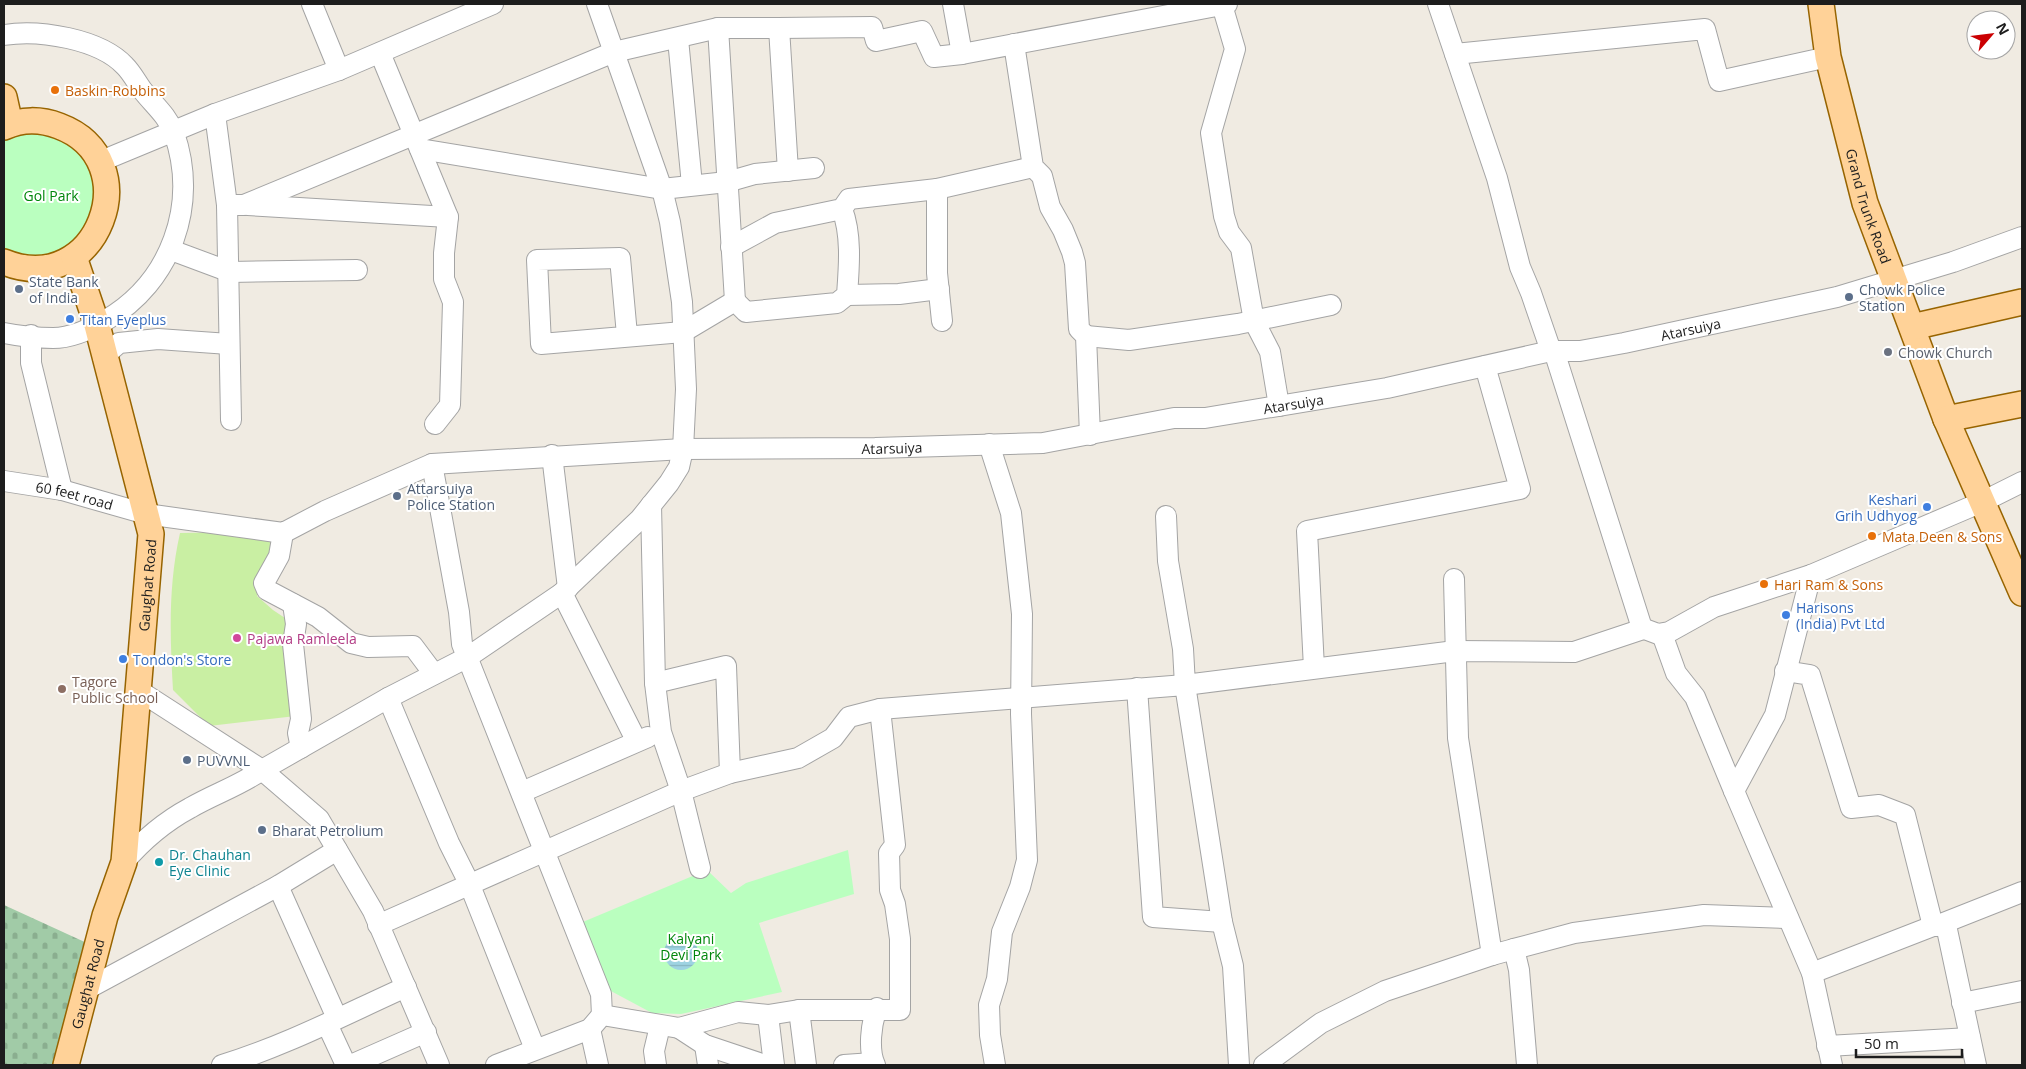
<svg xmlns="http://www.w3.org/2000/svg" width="2026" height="1069" font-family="'Open Sans',sans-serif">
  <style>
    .cemetery { fill: url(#cemetery-stones) }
    .park { fill: #baffbf }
    .garden { fill: #c9efa3 }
    .water { fill: url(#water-rules) }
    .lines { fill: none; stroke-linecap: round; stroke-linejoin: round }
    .minor-casing { stroke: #a4a4a4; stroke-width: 22 }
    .major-casing { stroke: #976400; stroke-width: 28 }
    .minor { stroke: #fff; stroke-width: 20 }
    .major { stroke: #ffd298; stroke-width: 25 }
    .food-dot { fill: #e8710a; stroke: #fff; stroke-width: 2 }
    .service-dot { fill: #5c6f8a; stroke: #fff; stroke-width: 2 }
    .shop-dot { fill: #3f7fe0; stroke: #fff; stroke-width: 2 }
    .worship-dot { fill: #6b7280; stroke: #fff; stroke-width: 2 }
    .hotel-dot { fill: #d1479c; stroke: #fff; stroke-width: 2 }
    .education-dot { fill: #8d6e63; stroke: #fff; stroke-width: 2 }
    .culture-dot { fill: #0f9aa8; stroke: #fff; stroke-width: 2 }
    .labels { text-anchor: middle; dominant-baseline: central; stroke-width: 4; stroke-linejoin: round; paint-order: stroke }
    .food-label { font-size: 14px; fill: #c56008; stroke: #fff; text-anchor: start }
    .park-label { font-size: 14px; fill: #01860b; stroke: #fff }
    .street-label { font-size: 14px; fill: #1d1d1d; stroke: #fff }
    .service-label { font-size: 14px; fill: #4e5e75; stroke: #fff; text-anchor: start }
    .shop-label { font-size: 14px; fill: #366cbe; stroke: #fff; text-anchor: start }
    .worship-label { font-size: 14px; fill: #5b616d; stroke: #fff; text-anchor: start }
    .hotel-label { font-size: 14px; fill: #b23c85; stroke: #fff; text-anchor: start }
    .education-label { font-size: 14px; fill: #785e54; stroke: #fff; text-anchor: start }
    .culture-label { font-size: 14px; fill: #0d838f; stroke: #fff; text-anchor: start }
  </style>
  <defs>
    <pattern id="cemetery-stones" width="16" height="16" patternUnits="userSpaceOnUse" patternTransform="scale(1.25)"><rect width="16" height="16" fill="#a1cba7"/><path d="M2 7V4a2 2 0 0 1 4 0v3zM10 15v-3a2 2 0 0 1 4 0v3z" fill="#8aae8f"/></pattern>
    <pattern id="water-rules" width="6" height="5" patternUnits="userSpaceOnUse" patternTransform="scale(1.25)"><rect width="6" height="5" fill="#9ed3e2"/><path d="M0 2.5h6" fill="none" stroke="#88b5c1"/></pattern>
  </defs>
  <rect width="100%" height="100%" fill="#f0ebe2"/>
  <!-- cemetery -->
  <path class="cemetery" d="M4 905 89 944 58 1065H4Z"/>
  <!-- park -->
  <path class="park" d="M30 128 78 146 96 176 91 226 52 258 4 254V135Z
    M848 850 854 894 759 923 782 992 681 1014 652 1013 609 990 578 924 707 870 731 893 746 883Z"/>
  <!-- garden -->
  <path class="garden" d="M243 532 275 544 257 596 273 610 291 622 296 716 209 726 173 690C170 637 168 586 180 533Z"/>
  <!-- water -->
  <path class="water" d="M664 953a17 17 0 1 1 34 0a17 17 0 1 1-34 0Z"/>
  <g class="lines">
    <!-- minor casing -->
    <g class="minor-casing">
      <g id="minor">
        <path d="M312 4 339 70"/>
        <path d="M953 4 962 54"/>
        <path d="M1438 4 1497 178 1520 267 1531 293 1551 351"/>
        <path d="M1222 5 1235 49 1211 133 1224 216 1229 232 1241 248 1254 321 1270 352 1279 406"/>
        <path d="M718 28 735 301"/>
        <path d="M779 28 872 27 876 41 922 31 934 57 962 54 1227 4"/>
        <path d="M4 35C39 29 100 39 125 66 132 73 137 83 143 91 154 105 167 115 174 133 199 205 171 282 106 320 91 329 70 338 53 338 38 338 19 336 4 333"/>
        <path d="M678 39 692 185"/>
        <path d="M1014 44 1033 167 1042 176 1050 207 1063 230 1072 252 1075 263 1079 329 1086 336 1090 435"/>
        <path d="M380 53 448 217 444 253V279L453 302 450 405 435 424"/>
        <path d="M1455 54 1705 29 1719 81 1828 57"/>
        <path d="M215 114 227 205 231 420"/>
        <path d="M420 149 662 189 727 182 755 174 814 168"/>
        <path d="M99 162 215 114 339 70 493 4"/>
        <path d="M227 205H244L614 52 718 28H779L788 171"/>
        <path d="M248 205 448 217"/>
        <path d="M731 247 775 223 842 209 849 199 937 189"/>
        <path d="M171 250 230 272 357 270"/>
        <path d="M847 295 899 294 939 289"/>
        <path d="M942 321 937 273V189L1033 167"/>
        <path d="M31 335V363L62 490"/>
        <path d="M627 335 620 258 537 260 541 344 683 332 735 301 746 312 837 303 847 295C849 268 852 235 842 209"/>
        <path d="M1086 336 1129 340 1238 324 1331 305"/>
        <path d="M1554 351 1642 628 1658 634 1669 632 1714 607 1811 575 1982 502 2022 482"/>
        <path d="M103 357 119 343 158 339 229 344"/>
        <path d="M989 444 1011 513 1022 614 1021 714 1027 860 1020 887 1002 932 997 979 989 1005 990 1035 995 1065"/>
        <path d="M552 455 568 588"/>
        <path d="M432 464 459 612 462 644 601 994 602 1015"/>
        <path id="s1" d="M4 481 62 490 146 514 283 533 325 511 432 464 683 449 875 448 1043 443 1174 418H1205L1387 388 1551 351H1580L1624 343 1837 297 1953 262 2022 237"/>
        <path d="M651 505 655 683 661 732 681 791 700 868"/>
        <path d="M1166 516 1168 561 1183 649 1185 685 1455 651 1574 652 1643 629"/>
        <path d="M283 533 279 556 264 583 267 590 318 617 351 643 368 647 413 646 434 674"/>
        <path d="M1811 575 1775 715 1734 791 1812 973 1832 1065"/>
        <path d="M1454 579 1458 738 1492 955 1514 949 1519 970 1527 1065"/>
        <path d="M562 593 636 740"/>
        <path d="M293 604 296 624 293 644 301 719 298 733 301 748"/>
        <path d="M1662 634 1676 673 1695 697 1734 791"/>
        <path d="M1314 668 1307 531 1520 489 1485 366"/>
        <path d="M1785 671 1810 675 1851 808 1879 805 1905 815 1933 926 1946 925 1976 1065"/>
        <path d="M655 683 726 666 730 773"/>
        <path d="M1137 688 1153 917 1222 922"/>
        <path d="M138 690 262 770 319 819 373 911 439 1065"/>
        <path d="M388 698 449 843 469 883 535 1049"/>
        <path d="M522 792 648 737"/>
        <path d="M124 862C143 840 164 822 190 808 214 794 239 786 262 770L388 698 468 657 562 593 640 519 669 483 679 467 683 449 686 389 682 302 670 222 662 189 597 4"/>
        <path d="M278 886 337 1018"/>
        <path d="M378 925 681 791 730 773 798 758 833 738 849 717 880 709 1185 685 1222 922 1233 966 1239 1065"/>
        <path d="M1936 926 2022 892"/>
        <path d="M1514 949 1574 933 1704 915 1788 918"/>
        <path d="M1812 973 1933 926"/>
        <path d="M87 989 278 886 337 850"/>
        <path d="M1962 1003 2022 991"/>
        <path d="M799 1010 806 1065"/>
        <path d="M768 1015 774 1065"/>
        <path d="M327 1024 346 1065"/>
        <path d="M679 1028 705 1045 765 1065"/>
        <path d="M590 1029 598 1065"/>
        <path d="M705 1045 708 1065"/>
        <path d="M1827 1046 1970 1038"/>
        <path d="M222 1065C285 1046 346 1014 406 987"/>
        <path d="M351 1065 426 1032"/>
        <path d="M496 1065 590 1029 602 1015 679 1028 738 1012 768 1015 799 1010H900V939L895 904 890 890 889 853 895 845 880 709"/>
        <path d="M656 1065 654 1051 660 1026"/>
        <path d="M844 1065 873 1063"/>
        <path d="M875 1065C868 1050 871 1024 877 1008"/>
        <path d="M1264 1065 1321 1023 1385 991 1492 955"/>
      </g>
    </g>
    <!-- major casing -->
    <g class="major-casing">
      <g id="major">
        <path id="s2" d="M1821 4 1828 57 1865 203 1946 419 2022 593"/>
        <path d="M4 97 10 124"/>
        <path d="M4 127C21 119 41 119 59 126 150 160 98 300 4 262"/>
        <path d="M1912 327 2022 302"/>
        <path d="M1946 419 2022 404"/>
        <path id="s3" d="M66 1065 105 916 124 862 151 534 97 325 74 257"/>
      </g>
    </g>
    <!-- minor -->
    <use href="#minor" class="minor"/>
    <!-- major -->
    <use href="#major" class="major"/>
  </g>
  <!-- markers -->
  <g class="food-dot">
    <circle cx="55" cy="90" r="5"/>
    <circle cx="1872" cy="536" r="5"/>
    <circle cx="1764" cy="584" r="5"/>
  </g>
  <g class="service-dot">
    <circle cx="19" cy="289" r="5"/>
    <circle cx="1849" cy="297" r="5"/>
    <circle cx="397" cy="496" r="5"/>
    <circle cx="187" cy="760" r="5"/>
    <circle cx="262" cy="830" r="5"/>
  </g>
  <g class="shop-dot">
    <circle cx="70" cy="319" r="5"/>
    <circle cx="1927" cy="507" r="5"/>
    <circle cx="1786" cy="615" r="5"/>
    <circle cx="123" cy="659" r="5"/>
  </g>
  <circle class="worship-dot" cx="1888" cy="352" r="5"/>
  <circle class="hotel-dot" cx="237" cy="638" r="5"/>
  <circle class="education-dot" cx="62" cy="689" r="5"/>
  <circle class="culture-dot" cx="159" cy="862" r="5"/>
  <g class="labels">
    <!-- food labels -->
    <g class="food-label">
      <text x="65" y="90">Baskin-Robbins</text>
      <text x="1882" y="536">Mata Deen &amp; Sons</text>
      <text x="1774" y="584">Hari Ram &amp; Sons</text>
    </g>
    <!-- park labels -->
    <g class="park-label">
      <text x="51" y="195">Gol Park</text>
      <text x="691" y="938">Kalyani<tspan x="691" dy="16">Devi Park</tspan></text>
    </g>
    <!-- street labels -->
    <g class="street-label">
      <text stroke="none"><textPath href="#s2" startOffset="208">Grand Trunk Road</textPath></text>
      <text stroke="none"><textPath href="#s1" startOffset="1719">Atarsuiya</textPath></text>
      <text stroke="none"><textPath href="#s1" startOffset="1314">Atarsuiya</textPath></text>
      <text stroke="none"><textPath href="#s1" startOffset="909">Atarsuiya</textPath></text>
      <text stroke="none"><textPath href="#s1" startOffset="72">60 feet road</textPath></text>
      <text stroke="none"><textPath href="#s3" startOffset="489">Gaughat Road</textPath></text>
      <text stroke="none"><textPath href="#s3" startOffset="84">Gaughat Road</textPath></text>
    </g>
    <!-- service labels -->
    <g class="service-label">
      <text x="29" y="281">State Bank<tspan x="29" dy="16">of India</tspan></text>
      <text x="1859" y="289">Chowk Police<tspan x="1859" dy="16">Station</tspan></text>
      <text x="407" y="488">Attarsuiya<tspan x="407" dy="16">Police Station</tspan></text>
      <text x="197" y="760">PUVVNL</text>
      <text x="272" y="830">Bharat Petrolium</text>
    </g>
    <!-- shop labels -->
    <g class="shop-label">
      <text x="80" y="319">Titan Eyeplus</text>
      <text x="1917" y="499" text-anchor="end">Keshari<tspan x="1917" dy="16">Grih Udhyog</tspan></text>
      <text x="1796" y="607">Harisons<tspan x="1796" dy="16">(India) Pvt Ltd</tspan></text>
      <text x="133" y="659">Tondon's Store</text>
    </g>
    <!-- worship labels -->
    <g class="worship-label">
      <text x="1898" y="352">Chowk Church</text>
    </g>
    <!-- hotel labels -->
    <g class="hotel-label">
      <text x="247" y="638">Pajawa Ramleela</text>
    </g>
    <!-- education labels -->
    <g class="education-label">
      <text x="72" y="681">Tagore<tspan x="72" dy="16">Public School</tspan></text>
    </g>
    <!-- culture labels -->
    <g class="culture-label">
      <text x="169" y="854">Dr. Chauhan<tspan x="169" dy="16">Eye Clinic</tspan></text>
    </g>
  </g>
  <!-- border -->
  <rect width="2026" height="1069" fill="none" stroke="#1d1d1d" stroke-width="10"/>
  <!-- north arrow -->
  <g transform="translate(1991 35) rotate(62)"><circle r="24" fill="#ffffff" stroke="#a5a5a5"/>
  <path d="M0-4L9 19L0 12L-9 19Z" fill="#cb0002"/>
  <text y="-8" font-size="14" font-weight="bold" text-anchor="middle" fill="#1d1d1d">N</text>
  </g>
  <!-- scale -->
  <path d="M1856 1049v8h106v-8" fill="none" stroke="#1d1d1d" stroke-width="2.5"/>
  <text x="1864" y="1049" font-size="15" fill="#1d1d1d" stroke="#ffffff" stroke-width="4" paint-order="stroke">50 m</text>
</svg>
